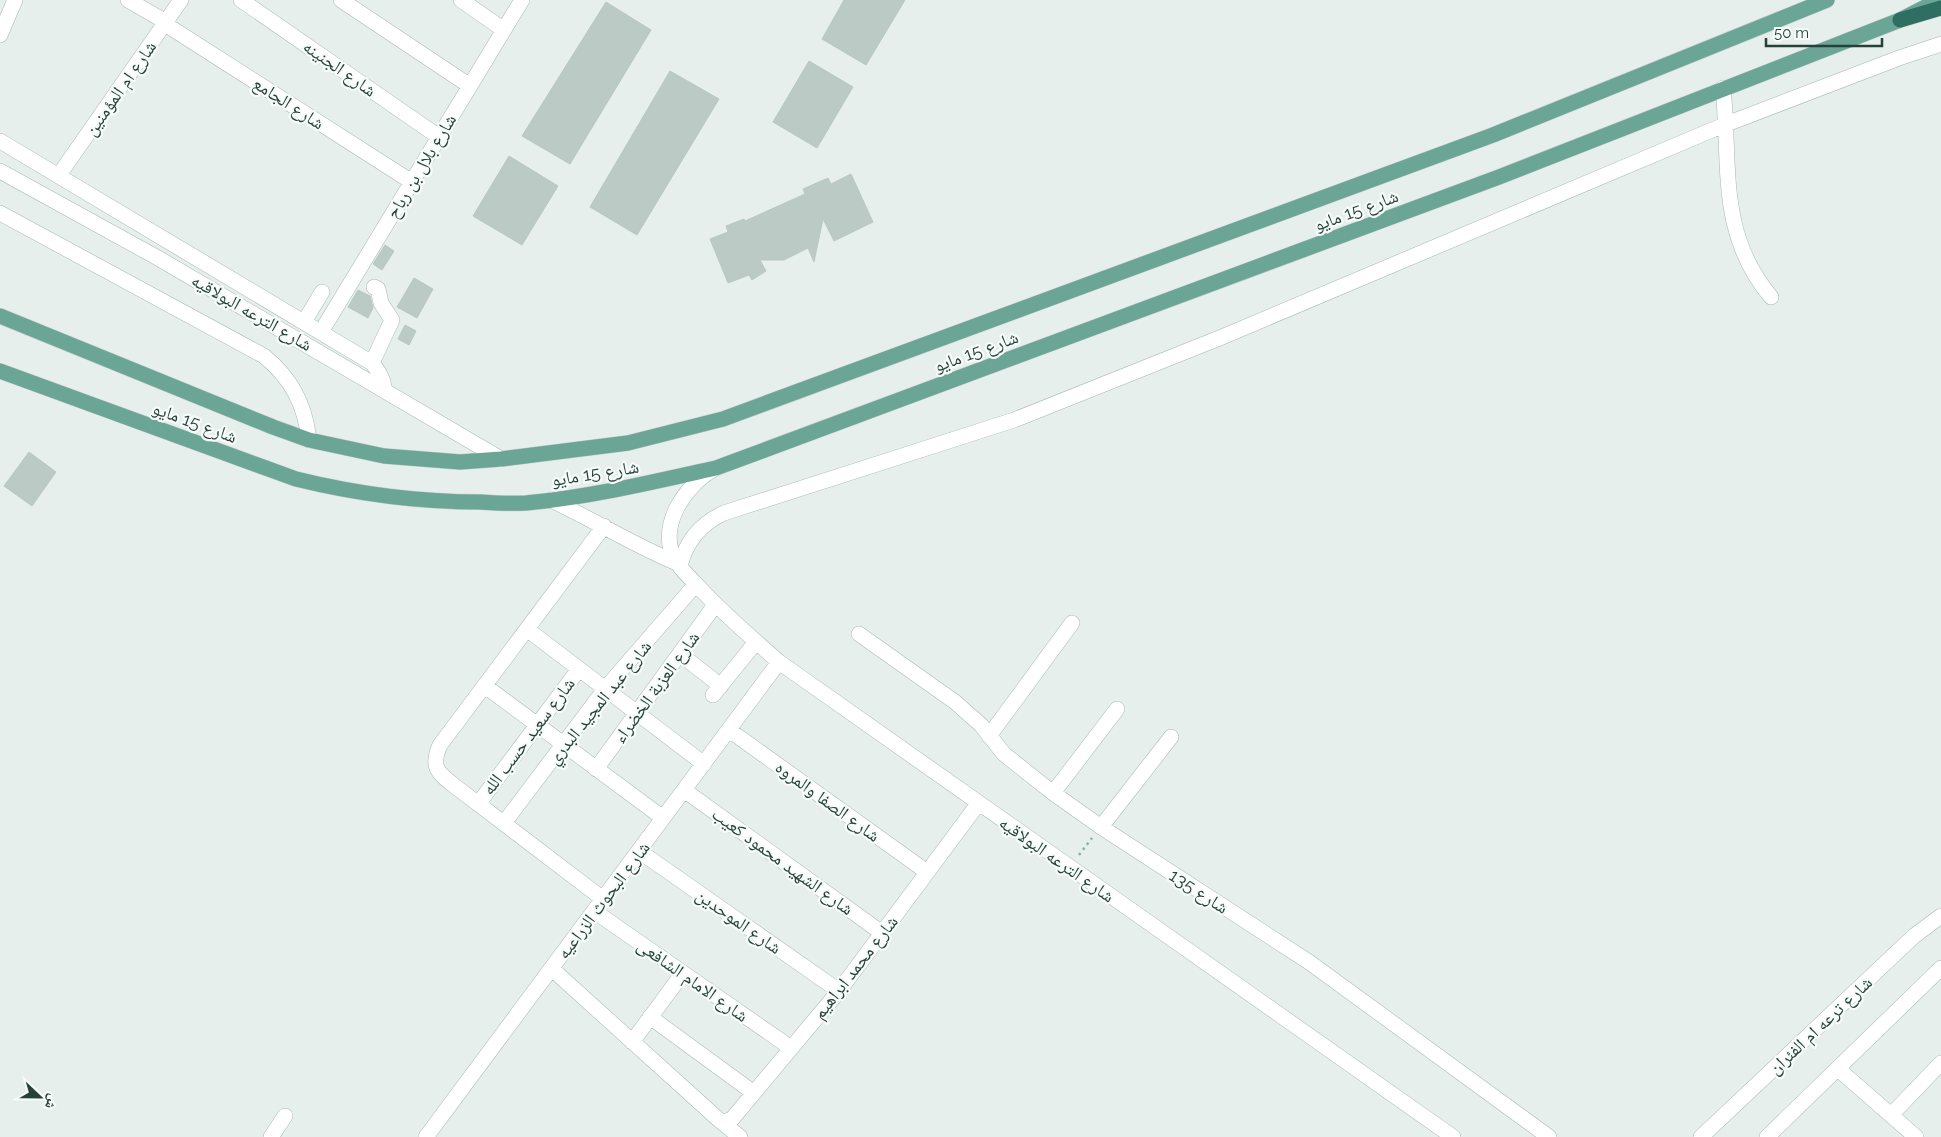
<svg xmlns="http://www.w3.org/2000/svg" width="1941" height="1137" font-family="Raleway,'Noto Naskh Arabic',sans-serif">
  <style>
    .building { fill: #bbcac4; stroke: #b8c9c2 }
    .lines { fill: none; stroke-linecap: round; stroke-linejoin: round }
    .minor-casing { stroke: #a8b8b2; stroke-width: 16 }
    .major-casing { stroke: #c2cac8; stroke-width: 16 }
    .highway-casing { stroke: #c2cac8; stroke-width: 16 }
    .path { stroke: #86b3a5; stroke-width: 2.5; stroke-dasharray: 2.5 4; stroke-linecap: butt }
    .minor { stroke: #fff; stroke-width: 15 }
    .major { stroke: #6aa596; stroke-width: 15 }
    .highway { stroke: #2f6f62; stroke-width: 15 }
    .labels { text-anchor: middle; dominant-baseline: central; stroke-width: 4.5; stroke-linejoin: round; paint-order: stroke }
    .street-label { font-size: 18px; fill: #24423a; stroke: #f7fbf9 }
  </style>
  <rect width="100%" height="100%" fill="#e6efeb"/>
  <!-- building -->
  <path class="building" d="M844 0H905L866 65 822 39Z
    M606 2 651 30 570 164 522 136Z
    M809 61 853 87 817 148 773 122Z
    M670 71 719 99 637 235 590 207Z
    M509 156 558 186 522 245 473 216Z
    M851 174 873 222 834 241 823 219 814 262 808 248 784 260H760L766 271 752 280 749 275 728 283 710 239 728 232 726 226 744 219 745 221 805 194 803 189 828 178 831 184Z
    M385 245 394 251 382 270 373 264Z
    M414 278 433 289 417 318 397 307Z
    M358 290 370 296 373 308 368 318 348 307Z
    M405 325 416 331 409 345 398 339Z
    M29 452 56 472 32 506 4 486Z"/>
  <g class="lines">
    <!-- minor casing -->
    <g class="minor-casing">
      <path id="minor" d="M128 0 166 22
        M241 0 439 137
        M341 0 470 86
        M461 0 504 30
        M165 24 412 182
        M0 35 15 0
        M1723 88C1731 164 1717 233 1771 297
        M0 141 372 363C379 372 384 379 384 390
        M0 171 158 258 501 459
        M59 175 181 0
        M0 213 264 356C291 378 305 404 309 440
        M304 322 322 292
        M321 332 522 0
        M372 363 392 320 381 303 378 289 374 287
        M714 469C684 486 655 529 677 563 682 570 689 577 695 583 721 612 750 636 779 662L1453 1137
        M551 500C594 520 633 545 677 563
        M680 566C686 541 700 524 724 513L1014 420 1222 337 1724 125 1899 58 1941 44
        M528 630 704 764
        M859 634 955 702 981 725 1004 754 1053 793 1101 827 1309 962 1549 1137
        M680 654 721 686
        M485 686 663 818
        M713 695 756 642
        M729 730 927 872
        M989 736 1072 623
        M596 769 715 605
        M684 790 882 933
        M1053 793 1117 709
        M478 804 579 669
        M504 823 605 689 696 584
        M1101 827 1171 737
        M639 851 839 991
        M603 899 456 787C438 773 430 768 440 745L604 526
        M594 911 791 1048
        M552 969 718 1119 740 1137
        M650 1017 754 1093
        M632 1042 683 973
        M1838 1069 1916 1137
        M1891 1115 1941 1063
        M723 1122 732 1119 839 991 978 804
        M271 1137 285 1116
        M426 1137 779 662
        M1701 1137 1914 936 1941 916
        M1767 1137 1941 968"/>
    </g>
    <!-- major casing -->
    <g class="major-casing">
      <path id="major" d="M0 316 273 427 309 440 384 456 460 462 501 459 628 443 723 419 1493 135 1827 0
        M0 371 296 479C357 494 417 502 480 502 495 503 511 504 526 503 590 497 653 482 716 468L1499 177 1900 20 1939 0"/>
    </g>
    <!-- highway casing -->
    <g class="highway-casing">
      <path id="highway" d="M1900 20 1941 8"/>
    </g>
    <!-- path -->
    <path class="path" d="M1079 855 1092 838"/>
    <!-- minor -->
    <use href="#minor" class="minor"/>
    <!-- major -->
    <use href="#major" class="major"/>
    <!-- highway -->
    <use href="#highway" class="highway"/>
  </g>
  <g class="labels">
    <!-- street labels -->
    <g class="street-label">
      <text transform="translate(340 68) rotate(35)">شارع الجنينه</text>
      <text transform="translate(120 88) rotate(-55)">شارع ام المؤمنين</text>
      <text transform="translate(289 103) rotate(33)">شارع الجامع</text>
      <text transform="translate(421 166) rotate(-59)">شارع بلال بن رباح</text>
      <text transform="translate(1356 210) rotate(-20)">شارع 15 مايو</text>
      <text transform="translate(252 312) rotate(30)">شارع الترعه البولاقيه</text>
      <text transform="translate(976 351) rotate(-20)">شارع 15 مايو</text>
      <text transform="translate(195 422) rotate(20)">شارع 15 مايو</text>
      <text transform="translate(595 473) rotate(-9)">شارع 15 مايو</text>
      <text transform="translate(656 687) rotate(-54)">شارع العزبة الخضراء</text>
      <text transform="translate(599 702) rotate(-51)">شارع عبد المجيد البدري</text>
      <text transform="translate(528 736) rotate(-53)">شارع سعيد حسب الله</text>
      <text transform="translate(828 801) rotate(36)">شارع الصفا والمروه</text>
      <text transform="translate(1057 859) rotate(35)">شارع الترعه البولاقيه</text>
      <text transform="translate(783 861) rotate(36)">شارع الشهيد محمود كعيب</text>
      <text transform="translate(1199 891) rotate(33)">شارع 135</text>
      <text transform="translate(603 900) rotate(-53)">شارع البحوث الزراعيه</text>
      <text transform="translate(739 921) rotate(35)">شارع الموحدين</text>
      <text transform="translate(855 967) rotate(-52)">شارع محمد ابراهيم</text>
      <text transform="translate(693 980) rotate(35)">شارع الامام الشافعى</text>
      <text transform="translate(1820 1025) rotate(-43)">شارع ترعه ام الفئران</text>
    </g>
  </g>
  <!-- north arrow -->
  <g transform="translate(40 1097) rotate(112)" stroke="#f7fbf9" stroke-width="4" paint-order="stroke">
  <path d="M0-4L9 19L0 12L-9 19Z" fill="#24423a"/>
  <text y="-8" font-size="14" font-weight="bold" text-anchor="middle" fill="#24423a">ش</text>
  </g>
  <!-- scale -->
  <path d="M1766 38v8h116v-8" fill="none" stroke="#24423a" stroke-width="2.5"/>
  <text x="1774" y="38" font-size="15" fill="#24423a" stroke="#f7fbf9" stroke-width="4" paint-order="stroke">50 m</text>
</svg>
